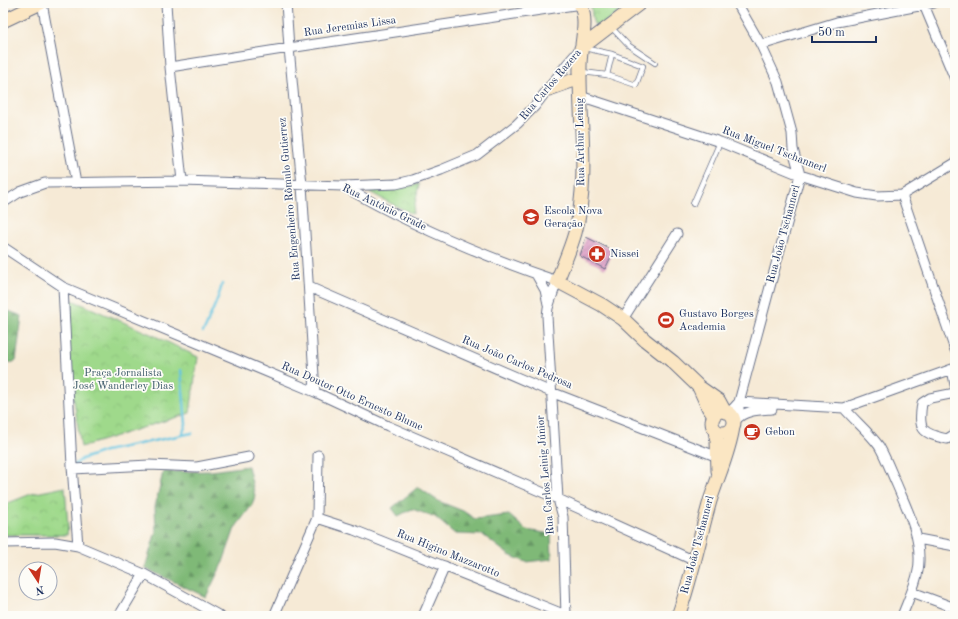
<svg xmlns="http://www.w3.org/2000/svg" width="958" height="619" font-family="'Old Standard TT',serif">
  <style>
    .forest { fill: url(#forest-firs); stroke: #4d746a }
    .park { fill: url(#park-crowns); stroke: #5d8474 }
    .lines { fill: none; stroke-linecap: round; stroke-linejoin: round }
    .stream { stroke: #62c4e1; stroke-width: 2.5 }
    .building { fill: url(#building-hatch) }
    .lane-casing { stroke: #687088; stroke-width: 6 }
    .street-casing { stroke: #687088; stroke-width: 11 }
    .secondary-casing { stroke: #687088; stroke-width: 15 }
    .lane { stroke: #fff; stroke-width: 4.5 }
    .street { stroke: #fff; stroke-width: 9 }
    .secondary { stroke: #fbe6c3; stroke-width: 13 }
    .labels { text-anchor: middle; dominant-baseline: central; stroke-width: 3.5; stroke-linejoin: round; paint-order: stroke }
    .street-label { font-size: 11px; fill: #1b2f5e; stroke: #fdfcf7 }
    .poi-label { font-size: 11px; fill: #1b2f5e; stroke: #fdfcf7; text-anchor: start }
    .park-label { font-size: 11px; fill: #3c5a69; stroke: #fdfcf7 }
  </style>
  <defs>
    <pattern id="forest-firs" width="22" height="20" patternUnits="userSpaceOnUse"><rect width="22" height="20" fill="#7fb977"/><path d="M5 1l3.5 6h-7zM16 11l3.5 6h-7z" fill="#679765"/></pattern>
    <pattern id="park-crowns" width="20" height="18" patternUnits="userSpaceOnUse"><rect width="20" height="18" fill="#9fd98b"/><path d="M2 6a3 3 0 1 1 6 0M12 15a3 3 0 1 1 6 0" fill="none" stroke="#88bb7a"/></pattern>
    <pattern id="building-hatch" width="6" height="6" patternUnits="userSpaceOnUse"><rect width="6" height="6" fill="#d994c0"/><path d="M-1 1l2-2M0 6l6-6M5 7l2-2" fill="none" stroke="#af799f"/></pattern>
  </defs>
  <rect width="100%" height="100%" fill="#fdfcf7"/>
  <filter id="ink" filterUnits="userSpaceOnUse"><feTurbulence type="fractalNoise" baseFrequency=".025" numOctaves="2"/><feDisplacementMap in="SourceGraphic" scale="8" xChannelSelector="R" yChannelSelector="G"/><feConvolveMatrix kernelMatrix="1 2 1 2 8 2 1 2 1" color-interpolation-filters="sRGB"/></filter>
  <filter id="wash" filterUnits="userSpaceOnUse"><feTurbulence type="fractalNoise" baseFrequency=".012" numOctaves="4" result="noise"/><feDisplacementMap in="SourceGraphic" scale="16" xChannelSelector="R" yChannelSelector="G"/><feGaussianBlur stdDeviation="0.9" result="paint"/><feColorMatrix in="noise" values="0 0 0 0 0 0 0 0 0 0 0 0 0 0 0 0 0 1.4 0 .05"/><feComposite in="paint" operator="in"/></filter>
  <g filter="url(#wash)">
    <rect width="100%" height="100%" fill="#f6ead6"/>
    <!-- forest -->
    <path class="forest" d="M3 309 22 316 16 361 3 365Z
      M248 466 255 496 252 505 235 528 223 562 206 597 145 568 156 531 155 507 163 472 211 471Z
      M418 487 438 501 463 511 475 519 509 515 526 530 551 534 552 559 526 562 509 555 483 535 455 534 435 517 412 509 398 516 392 508Z"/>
    <!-- park -->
    <path class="park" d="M589 3H630L603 25 598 26 594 24C591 17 593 10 589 3Z
      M419 184 413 214 390 203 366 190H393Z
      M65 297 153 335 198 357 190 413 81 447 70 374Z
      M65 487 68 526 67 535H3V505L31 494Z"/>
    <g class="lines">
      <!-- stream -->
      <path class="stream" d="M203 332C208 325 208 319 212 312 216 302 220 294 222 284
        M181 370 186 424 182 435
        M74 465 82 459 105 451 192 433"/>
    </g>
    <g id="blocks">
      <!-- building -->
      <path class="building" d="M586 237 614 251 605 269 580 256Z"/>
    </g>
  </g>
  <g filter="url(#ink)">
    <use href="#blocks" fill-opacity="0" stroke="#687088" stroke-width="1"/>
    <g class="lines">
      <!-- lane casing -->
      <g class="lane-casing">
        <path id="lane" d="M611 27 628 45 655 63
          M582 72 607 75 612 54 584 48
          M607 75 636 85 643 66 612 54
          M693 204 720 142"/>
      </g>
      <!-- street casing -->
      <g class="street-casing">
        <path id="street" d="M42 3 76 183
          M166 3 170 67 182 181
          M286 3 289 48 302 185 315 392
          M737 3 761 45 778 82 792 133 793 149 800 175 739 402V416
          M924 5 955 79
          M761 45 837 22 934 3
          M170 67 289 48 581 4
          M580 96 720 142 800 175 857 193 877 196 902 195 955 163
          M343 186C410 225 483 256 557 281L548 308 547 316 558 499 563 517 566 616
          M902 195 955 350
          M3 203 20 192 45 183 182 181 343 186 396 184 413 180 441 170 477 155 517 124 535 106 567 64 581 48
          M3 247 63 287 315 392 388 426 558 499 695 561
          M536 274 545 290 548 304
          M63 287 72 466 78 546
          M309 287 551 392 718 457
          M623 319 677 234
          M952 369 955 385
          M955 393 930 398 922 403C918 430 921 433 947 439L955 434
          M844 408C855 421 869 432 879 446 886 458 891 472 897 485 907 509 920 534 919 561 919 578 908 600 902 616
          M729 413 739 402 844 408 955 368
          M736 420C744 410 760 410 772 409
          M73 469 149 465 197 467 249 457
          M317 518 354 530 568 616
          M918 539 955 546
          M3 543 55 542 78 546 144 574 220 616
          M912 592 955 608
          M119 616 144 574
          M274 616 317 518 318 455
          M423 616 445 566"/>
      </g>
      <!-- secondary casing -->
      <g class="secondary-casing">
        <path id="secondary" d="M580 3C589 23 580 45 580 66 579 121 590 179 575 233 570 250 563 266 557 281L602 305 623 319 645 340 673 362 699 387 719 401 725 412
          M3 21 41 3
          M581 48 640 3
          M549 89 580 78
          M699 387 708 407 714 416
          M712 422a11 11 0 1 1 22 0a11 11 0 1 1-22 0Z
          M715 431 717 441 718 471
          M678 616C692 578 699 539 710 501 718 476 729 453 733 427"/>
      </g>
      <!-- lane -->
      <use href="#lane" class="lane"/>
      <!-- street -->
      <use href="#street" class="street"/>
      <!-- secondary -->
      <use href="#secondary" class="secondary"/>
    </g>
  </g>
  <!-- icons -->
  <defs>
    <g id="school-disc" transform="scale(0.9)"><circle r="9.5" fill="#c8321e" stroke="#fdfcf7"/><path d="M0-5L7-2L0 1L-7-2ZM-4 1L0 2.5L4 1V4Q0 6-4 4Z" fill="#fff"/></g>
    <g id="pharmacy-disc" transform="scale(0.9)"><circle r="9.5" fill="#c8321e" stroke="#fdfcf7"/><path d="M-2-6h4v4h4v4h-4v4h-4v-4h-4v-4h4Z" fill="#fff"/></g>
    <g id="stadium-disc" transform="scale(0.9)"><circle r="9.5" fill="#c8321e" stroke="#fdfcf7"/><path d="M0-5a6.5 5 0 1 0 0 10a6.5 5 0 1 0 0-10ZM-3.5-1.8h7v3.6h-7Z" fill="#fff"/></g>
    <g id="cafe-disc" transform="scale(0.9)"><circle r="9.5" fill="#c8321e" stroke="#fdfcf7"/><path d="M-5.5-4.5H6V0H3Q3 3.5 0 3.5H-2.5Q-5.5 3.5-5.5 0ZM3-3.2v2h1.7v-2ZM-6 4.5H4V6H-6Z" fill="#fff"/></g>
  </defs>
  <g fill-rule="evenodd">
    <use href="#school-disc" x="531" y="217"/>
    <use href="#pharmacy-disc" x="597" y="254"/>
    <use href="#stadium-disc" x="666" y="320"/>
    <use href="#cafe-disc" x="752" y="432"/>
  </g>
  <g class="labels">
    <!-- street labels -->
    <g class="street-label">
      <text transform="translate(350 27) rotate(-8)">Rua Jeremias Lissa</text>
      <text transform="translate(551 85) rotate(-50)">Rua Carlos Razera</text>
      <text transform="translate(581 142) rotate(-91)">Rua Arthur Leinig</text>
      <text transform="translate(774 150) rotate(21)">Rua Miguel Tschannerl</text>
      <text transform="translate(290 199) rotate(-95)">Rua Engenheiro Rômulo Gutierrez</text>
      <text transform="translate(384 208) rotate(26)">Rua Antônio Grade</text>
      <text transform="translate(784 234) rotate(-75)">Rua João Tschannerl</text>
      <text transform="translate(517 363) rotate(23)">Rua João Carlos Pedrosa</text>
      <text transform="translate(352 397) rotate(24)">Rua Doutor Otto Ernesto Blume</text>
      <text transform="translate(546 475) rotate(-95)">Rua Carlos Leinig Júnior</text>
      <text transform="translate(698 545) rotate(-75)">Rua João Tschannerl</text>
      <text transform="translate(448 554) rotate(22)">Rua Higino Mazzarotto</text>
    </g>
    <!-- poi labels -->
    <g class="poi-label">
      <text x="544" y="211">Escola Nova<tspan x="544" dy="13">Geração</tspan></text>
      <text x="610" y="254">Nissei</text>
      <text x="679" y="314">Gustavo Borges<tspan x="679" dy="13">Academia</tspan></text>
      <text x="765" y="432">Gebon</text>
    </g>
    <!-- park labels -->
    <g class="park-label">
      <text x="123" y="373">Praça Jornalista<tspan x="123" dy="13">José Wanderley Dias</tspan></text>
    </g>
  </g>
  <!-- margin -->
  <rect width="958" height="619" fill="none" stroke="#fdfcf7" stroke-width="16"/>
  <!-- north arrow -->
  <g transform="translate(38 581) rotate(168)"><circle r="19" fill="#fdfcf7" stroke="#a3aaba"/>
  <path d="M0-3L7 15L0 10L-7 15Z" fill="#c8321e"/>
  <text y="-6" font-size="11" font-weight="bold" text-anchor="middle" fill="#1b2f5e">N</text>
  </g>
  <!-- scale -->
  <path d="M812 36v6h64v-6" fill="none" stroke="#1b2f5e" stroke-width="2"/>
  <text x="818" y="36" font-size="12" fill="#1b2f5e" stroke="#fdfcf7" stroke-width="3" paint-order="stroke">50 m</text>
</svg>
